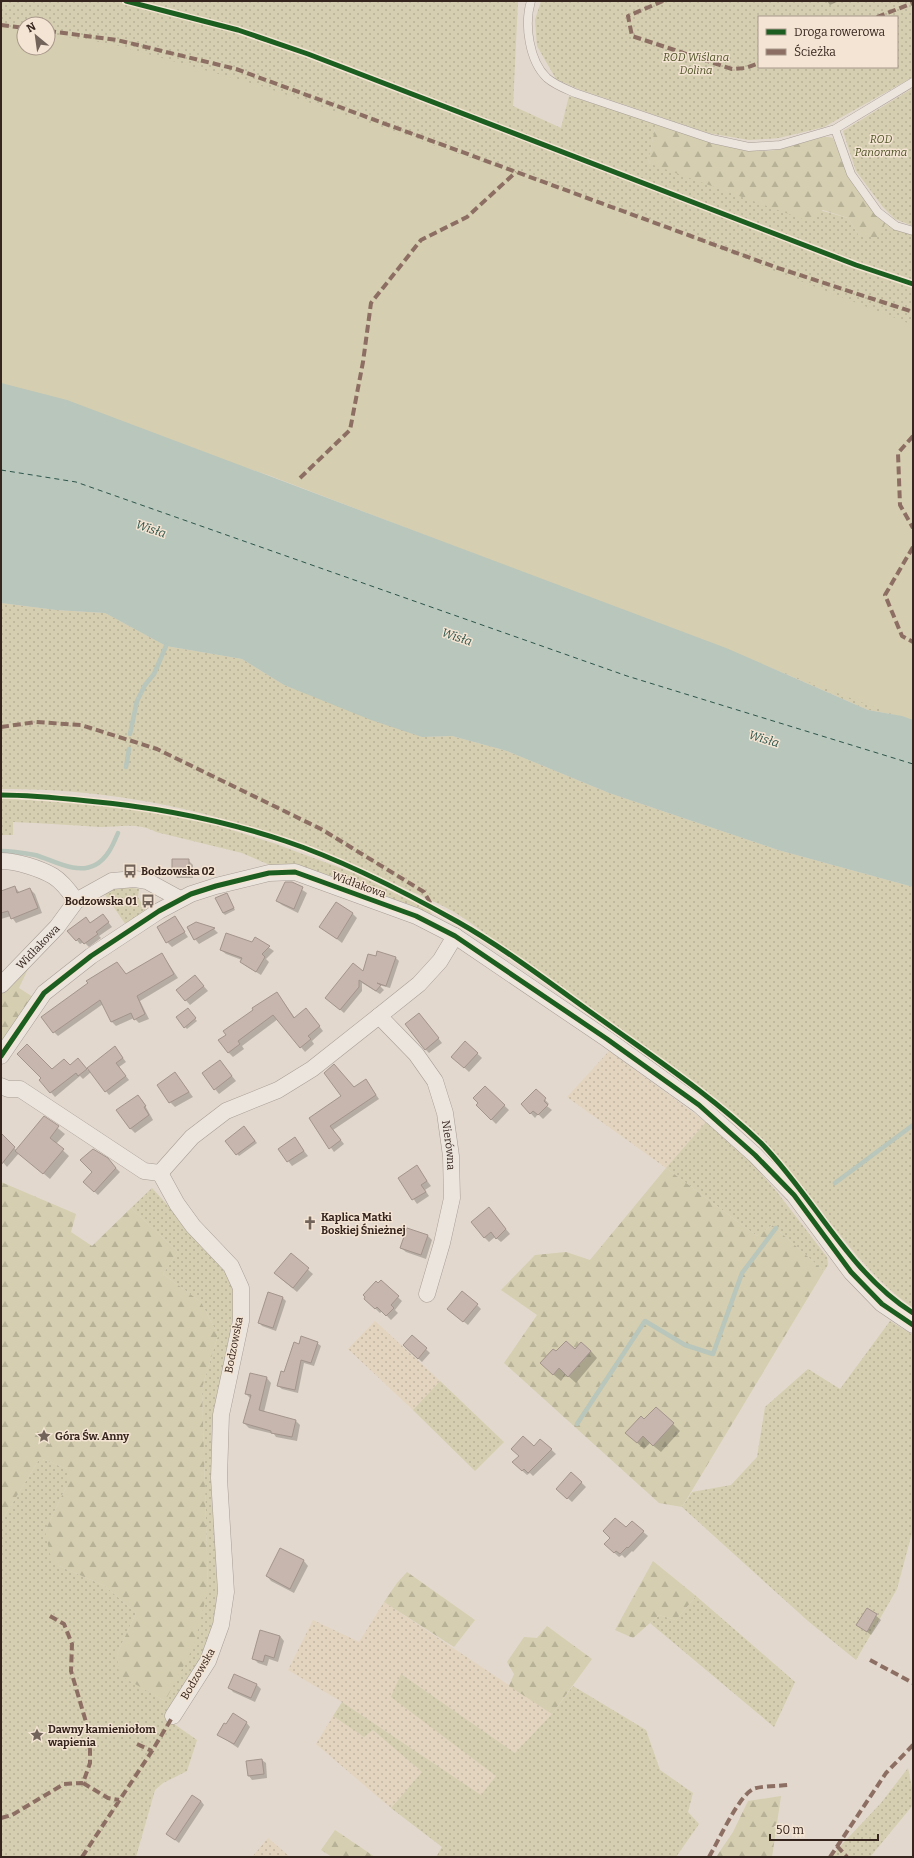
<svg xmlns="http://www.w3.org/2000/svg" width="914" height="1858" font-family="Bitter,serif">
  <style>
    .farmland { fill: url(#farmland-dots) }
    .grass { fill: url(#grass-dots); fill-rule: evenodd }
    .forest { fill: url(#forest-firs) }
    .park { fill: #d5ceb0 }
    .water { fill: #b8c6bb }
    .shadow { fill: #0003 }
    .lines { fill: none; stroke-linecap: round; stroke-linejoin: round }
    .stream { stroke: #b8c6bb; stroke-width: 4.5 }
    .ferry { stroke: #2e554b; stroke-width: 1; stroke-dasharray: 5 4; stroke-linecap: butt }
    .building { fill: #c6b6ae; stroke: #a3948c }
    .service-casing { stroke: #a89e96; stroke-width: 9 }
    .minor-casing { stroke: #a89e96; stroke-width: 17 }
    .service { stroke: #ebe5de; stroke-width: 8 }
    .minor { stroke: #ebe5de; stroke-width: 16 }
    .quiet { stroke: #8d6e63; stroke-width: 4; stroke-dasharray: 8 4; stroke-linecap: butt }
    .cycleway-casing { stroke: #f4e4d3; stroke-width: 8 }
    .cycleway { stroke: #1b5e20; stroke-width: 5 }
    .labels { text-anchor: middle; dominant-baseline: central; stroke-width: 3; stroke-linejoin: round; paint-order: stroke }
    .park-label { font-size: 11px; font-style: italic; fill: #4f5226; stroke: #f4e4d3 }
    .poi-label { font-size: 11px; font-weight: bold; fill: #36251e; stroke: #f4e4d3; text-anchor: start }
    .street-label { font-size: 11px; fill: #36251e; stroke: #f4e4d3 }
    .water-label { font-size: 12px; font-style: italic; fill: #2e554b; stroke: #f4e4d3 }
  </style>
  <defs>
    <pattern id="farmland-dots" width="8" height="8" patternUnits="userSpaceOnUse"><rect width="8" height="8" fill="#e2d4be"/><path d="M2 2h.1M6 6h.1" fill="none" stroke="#c2b6a3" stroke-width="1.8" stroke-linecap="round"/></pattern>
    <pattern id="grass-dots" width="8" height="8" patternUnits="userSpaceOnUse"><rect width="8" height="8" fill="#d5ceb0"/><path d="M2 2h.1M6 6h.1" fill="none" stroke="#b7b197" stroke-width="1.8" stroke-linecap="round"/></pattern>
    <pattern id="forest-firs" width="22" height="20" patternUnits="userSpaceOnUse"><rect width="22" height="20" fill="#d5ceb0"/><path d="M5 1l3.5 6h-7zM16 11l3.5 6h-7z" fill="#b7b197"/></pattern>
  </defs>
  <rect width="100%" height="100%" fill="#e3d8cd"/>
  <!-- farmland -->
  <path class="farmland" d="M609 1051 706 1122 666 1168 567 1097Z
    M375 1321 440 1381 413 1410 348 1349Z
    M384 1602 552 1714 515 1753 401 1674 392 1697 496 1776 481 1795 342 1702 288 1670 313 1620 359 1642Z
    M333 1716 364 1737 373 1730 422 1772 391 1808 316 1744Z
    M268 1838 290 1857H252Z"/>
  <!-- grass -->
  <path class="grass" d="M1 1H518L513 106 561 128 569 96 656 123 648 163 848 218 860 237 886 221 913 234V362L902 716 868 710 726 648 1 196ZM24 24H48V48H24Z
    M541 1H913V77L824 127 779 138 749 140 708 133 578 89 556 79 537 46 535 20ZM759 17H897V67H759Z
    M913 88V226L895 219 883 207 856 171 843 131Z
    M1 603 56 610 105 613 166 646 242 659 284 685 422 737 452 736 507 751 609 793 778 850 913 887V1308C852 1265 816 1195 764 1142 720 1097 665 1062 614 1025 577 999 540 972 503 946 487 935 471 922 454 912 435 901 414 893 395 884 274 825 136 787 1 789Z
    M1 798 127 807 216 825 273 843 354 873 429 910 433 916 270 865 242 853 156 832C138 822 119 827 100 827 71 825 42 823 13 822V835H1Z
    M126 887 139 889 138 897 146 911 126 925 104 893 114 888Z
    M706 1122 749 1160 777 1192 827 1257 828 1265 824 1271 772 1225 757 1236 666 1168Z
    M152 1188 218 1261 233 1282 237 1300 218 1406 221 1590 212 1643 170 1715 174 1724 197 1740 187 1771 163 1783 155 1790 136 1857H1V1522L40 1458 67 1469V1485L45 1531 59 1566 105 1586 136 1613 117 1654 120 1675 165 1701 208 1589 202 1388 218 1335 201 1302 163 1274 178 1252 131 1208Z
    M890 1321 913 1335V1529L897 1589 856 1660 808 1621 682 1507 692 1492 731 1485 757 1457 765 1407 808 1369 840 1389Z
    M440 1381 504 1442 475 1471 413 1410Z
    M696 1596 795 1682 774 1727 650 1623 659 1615 676 1620Z
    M401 1674 515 1753 552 1714 573 1686 646 1730 660 1770 693 1793 688 1812 699 1824 676 1857H436L442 1847 391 1808 422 1772 373 1730 364 1737 333 1716 342 1702 481 1795 496 1776 391 1697Z
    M908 1768 913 1793V1805L870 1857H830L881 1803Z"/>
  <!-- forest -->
  <path class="forest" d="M656 123C690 134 732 152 768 151 789 150 815 133 833 138L845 167 886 221 880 237H860L848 218 823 210 808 221 648 163Z
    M35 954 19 988 33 997 1 1045V989Z
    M666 1168 757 1236 772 1225 824 1271 682 1507 659 1503 504 1363 537 1315 501 1290 535 1255 566 1252 590 1260Z
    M1 1182 76 1214 71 1232 92 1246 131 1208 178 1252 163 1274 201 1302 218 1335 202 1388 208 1589 194 1646 165 1701 119 1675 117 1654 136 1613 105 1586 59 1566 51 1558 45 1531 67 1485V1469L40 1458 1 1522Z
    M653 1561 696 1596 676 1620 659 1615 633 1638 615 1630Z
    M407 1572 475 1620 454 1647 384 1602 397 1583Z
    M547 1626 592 1659 552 1714 509 1686 514 1674 507 1662 524 1637 537 1638Z
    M781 1796 772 1857H716L733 1832 748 1801Z
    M335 1830 375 1857H332L321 1850Z"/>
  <!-- park -->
  <path class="park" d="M1 27 24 30V48H48V34L112 44 258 85 596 201 913 325V722L268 475 1 391Z"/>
  <!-- water -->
  <path class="water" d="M1 383 67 400 726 648 868 710 902 716 913 720V887L778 850 609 793 507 751 452 736 422 737 371 720 284 685 242 659 166 646 105 613 56 610 1 603Z"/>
  <!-- shadow -->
  <path class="shadow" d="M827 1H839L830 5Z
    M188 860 193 865V878H177L173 873Z
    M292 883 307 893 298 913 282 905 277 901Z
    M15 887 20 893 30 889 35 894 42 913 16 923 11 916 1 919V889L3 891Z
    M227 894 235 910 225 915 223 913Z
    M352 913 357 918 342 943 321 927Z
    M103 915 112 927 99 936 101 938 89 947 84 942 80 944 69 931 90 924Z
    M175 918 188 937 172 947 167 942Z
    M196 923 214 929 218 933 199 944 195 939Z
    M255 938 274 951 266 959 269 962 261 975 246 966 242 960 226 954 221 950 252 943Z
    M162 954 178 978 140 1001 149 1019 139 1023 134 1018 116 1026 112 1022 103 1004 58 1036 54 1032 117 963 126 974Z
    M395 957 399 961 390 988 379 985 384 990 380 994 362 983V991L344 1013 330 1001 363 972Z
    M195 976 208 991 190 1005 177 990Z
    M277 993 295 1018 310 1014 323 1031 312 1041 314 1044 305 1052 278 1019 242 1046 244 1049 233 1057 228 1052 227 1035Z
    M189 1011 197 1021 187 1029 185 1027Z
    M423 1018 442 1043 429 1053 425 1049Z
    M465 1042 482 1058 469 1072 457 1061Z
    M115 1047 126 1062 119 1067 129 1080 109 1095 91 1072 83 1079 80 1076 55 1097 40 1080 52 1070 82 1063 87 1070Z
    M224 1066 236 1081 219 1094 203 1074Z
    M179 1078 193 1097 175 1107 170 1102Z
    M366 1080 379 1099 333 1130 344 1144 334 1152 310 1118Z
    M485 1087 509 1110 496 1124 477 1105Z
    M536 1090 549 1104 547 1106 552 1110 543 1119 538 1114 535 1118 522 1104Z
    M142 1100 153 1120 135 1133 130 1128Z
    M44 1117 65 1134 56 1144 69 1156 50 1179 19 1153 7 1167 1 1160V1134L17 1151Z
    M246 1129 257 1143 239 1156 226 1141Z
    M295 1139 308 1156 292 1166 279 1149Z
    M107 1159 120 1172 98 1195 84 1182Z
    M417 1167 431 1186 425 1190 429 1196 417 1204 399 1178Z
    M493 1213 510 1234 501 1242 495 1237 489 1242 484 1237Z
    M428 1236 432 1240 426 1259 406 1252 401 1248Z
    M291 1255 313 1274 297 1292 280 1278Z
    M381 1281 402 1301 395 1310 398 1313 391 1320 382 1311 380 1313 365 1299Z
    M283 1298 286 1301 276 1331 262 1326 259 1322Z
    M477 1305 481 1309 468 1325 453 1313Z
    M412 1336 430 1353 422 1362 404 1345Z
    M317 1343 321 1346 314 1366 304 1363 298 1393 282 1389 278 1386 299 1345Z
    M575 1350 591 1351 597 1358 576 1383 566 1374 561 1381 548 1370 556 1353Z
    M251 1374 267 1378 271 1383 264 1412 296 1421 300 1425 297 1441 276 1437 274 1434 249 1428 244 1423 251 1399 246 1394Z
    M644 1420 673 1424 680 1431 661 1452 650 1443 644 1449 634 1440Z
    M541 1440 556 1454 533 1476 530 1473 527 1475 518 1467Z
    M581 1482 586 1487 572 1502 562 1493Z
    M632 1522 648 1536 633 1552 632 1551 625 1558 622 1555 619 1557 610 1549 611 1538 626 1529Z
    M281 1549 304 1561 308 1566 294 1593 271 1581 267 1576Z
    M868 1609 881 1620 871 1635 858 1625Z
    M280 1636 284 1641 278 1662 269 1659 267 1666 258 1663 253 1658Z
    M257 1685 261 1689 255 1702 233 1692 229 1687Z
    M246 1722 250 1727 238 1748 219 1735 227 1725Z
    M262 1760 266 1763 267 1778 252 1780 249 1776 247 1761Z
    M201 1801 204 1805 179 1843 171 1837Z"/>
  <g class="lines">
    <!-- stream -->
    <path class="stream" d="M130 734 137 701 145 685 154 674 166 646
      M126 767 129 749
      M1 851C13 851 24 853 35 855 53 860 76 875 95 865 107 859 113 845 118 833
      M835 1183 913 1125
      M577 1424 645 1321 685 1345 713 1354 742 1273 776 1228"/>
    <!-- ferry -->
    <path class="ferry" d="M1 470 76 482 627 676 913 764"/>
  </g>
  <!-- building -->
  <path class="building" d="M172 859H189V874L172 873Z
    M285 882H292L303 887 294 909 276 901Z
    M15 886 17 893 30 888 38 908 11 919 8 911 1 913V891Z
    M227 893 234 908 223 913 215 898Z
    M336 902 353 913 337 939 319 927Z
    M103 914 109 922 96 932 98 934 84 944 79 938 76 941 67 931 86 917 90 923Z
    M175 916 185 932 166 943 157 927Z
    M196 922 215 928 194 940 187 927Z
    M226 933 252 942 255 937 270 946 262 954 265 957 256 972 240 962 242 958 220 950Z
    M377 951 396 957 386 986 377 983 381 985 376 991 359 980V987L340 1010 325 998 353 963 363 971 368 954 376 956Z
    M162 953 174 974 137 996 145 1014 134 1020 131 1013 111 1022 100 1000 53 1033 41 1017 88 983 86 981 117 962 126 974Z
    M195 975 204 986 185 1001 176 990Z
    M277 992 294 1018 306 1008 320 1026 308 1036 311 1039 300 1048 273 1015 238 1041 240 1044 228 1053 218 1040 226 1035 223 1031 253 1010 252 1008Z
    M188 1008 196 1018 184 1028 176 1017Z
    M419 1013 439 1038 425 1050 405 1024Z
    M465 1041 478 1053 464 1068 451 1057Z
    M27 1044 52 1069 64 1059 70 1065 78 1058 87 1069 78 1076 76 1073 50 1093 39 1080 41 1078 17 1054Z
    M115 1046 123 1058 116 1063 126 1076 105 1092 87 1068Z
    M220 1060 232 1076 214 1090 202 1073Z
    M334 1064 354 1087 366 1079 376 1095 330 1126 341 1140 329 1149 309 1118 341 1096 324 1073Z
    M175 1072 189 1092 169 1103 157 1085Z
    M485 1086 505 1105 491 1120 476 1105 478 1103 473 1098Z
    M536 1089 546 1098 544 1101 548 1105 538 1115 533 1111 530 1114 521 1104Z
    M138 1095 146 1106 144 1107 149 1115 130 1129 116 1110Z
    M44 1116 59 1126 50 1138 64 1149 43 1174 15 1151Z
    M244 1126 255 1141 236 1155 225 1141Z
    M1 1133 15 1147 1 1165Z
    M295 1137 304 1151 287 1162 278 1149Z
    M93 1149 108 1158 116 1168 94 1192 83 1182 92 1172 80 1160Z
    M417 1165 427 1181 421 1185 426 1192 412 1200 398 1178Z
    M489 1207 506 1229 496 1239 491 1232 484 1238 471 1222Z
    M407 1228 428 1235 421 1255 400 1248Z
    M291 1253 309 1268 293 1288 274 1273Z
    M381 1280 399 1296 391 1305 394 1308 386 1316 377 1307 375 1309 364 1299 365 1297 363 1295 376 1281 378 1283Z
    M462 1291 478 1304 463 1322 447 1309Z
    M268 1292 283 1297 273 1328 258 1323Z
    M412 1335 427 1348 418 1359 403 1345Z
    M301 1336 318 1342 311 1363 301 1360 295 1390 277 1386 281 1371 284 1372 294 1342 299 1344Z
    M566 1341 575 1349 581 1342 591 1351 568 1377 559 1368 553 1375 540 1363 553 1349 556 1351Z
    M250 1373 267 1377 259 1410 296 1420 292 1437 271 1433V1431L243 1423 251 1395 245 1394Z
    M656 1407 674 1423 653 1446 643 1436 637 1443 625 1433 641 1416 644 1419Z
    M523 1436 534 1446 540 1439 552 1449 528 1473 524 1469 522 1471 512 1462 519 1456 511 1449Z
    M571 1472 582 1482 567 1499 556 1489Z
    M615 1518 626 1527 632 1521 644 1531 628 1548 627 1547 620 1554 616 1551 614 1553 604 1544 610 1538 603 1531Z
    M280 1548 304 1560 290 1589 266 1576Z
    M867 1608 877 1614 867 1632 856 1625Z
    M260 1630 280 1636 274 1658 265 1655 263 1662 252 1659Z
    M234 1674 257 1684 251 1698 228 1688Z
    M233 1713 247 1722 234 1744 217 1735 224 1723 226 1724Z
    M262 1759 264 1774 248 1776 246 1761Z
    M192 1795 201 1801 175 1840 166 1834Z"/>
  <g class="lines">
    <!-- service casing -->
    <g class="service-casing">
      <path id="service" d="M531 1C524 24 529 61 547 78 555 85 566 89 575 93L712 139 749 147 780 145 835 129
        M913 82 835 129 851 174 878 212 896 226 913 231"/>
    </g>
    <!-- minor casing -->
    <g class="minor-casing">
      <g id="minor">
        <path d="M1 861C16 861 39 868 53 876 63 882 70 892 76 901"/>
        <path id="s1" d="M1 985 57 927 76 901 112 881 135 879 147 881 180 899"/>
        <path id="s2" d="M379 1016 416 1054 435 1081 445 1113 451 1156 452 1198 442 1243 427 1294"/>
        <path d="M1 1056 44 993 91 956 159 911 191 894 216 886 269 873 295 872 416 916 455 936 607 1039 699 1105 755 1155 794 1195 851 1272 882 1304 913 1325"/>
        <path d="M1 1086 8 1089H20L144 1171 160 1173"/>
        <path d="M160 1173 177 1204 193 1226 231 1266 241 1288V1321L221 1415 219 1478 226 1592 221 1625 208 1661 173 1716"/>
        <path d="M160 1173 192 1137 226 1111 278 1090 312 1069 379 1016 419 984 440 961 455 936"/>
      </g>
    </g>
    <!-- service -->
    <use href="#service" class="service"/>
    <!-- minor -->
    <use href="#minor" class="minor"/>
    <!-- quiet -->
    <path class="quiet" d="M663 1 628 16 632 36 732 69 746 68 759 63
      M877 17 913 3
      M1 25 24 28
      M48 31 117 40 236 69 775 267 913 312
      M913 436 898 453 900 505 913 528
      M300 478 350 430 363 362 371 303 421 240 467 217 516 172
      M913 547 885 595 902 636 913 642
      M1 727 36 722 81 725 157 749 321 829 424 892 432 906
      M50 1616 64 1624 72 1644 71 1671 86 1722 90 1750V1763L83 1783 108 1798 119 1800
      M870 1660 913 1683
      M137 1744 152 1751
      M1 1818 12 1815 64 1784 83 1783
      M837 1846 847 1857
      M82 1857 152 1751 173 1716
      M709 1857C719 1840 738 1797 753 1789 760 1786 779 1786 788 1785
      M830 1857 886 1773 913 1745"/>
    <!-- cycleway casing -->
    <g class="cycleway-casing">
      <path id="cycleway" d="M126 1 238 30 308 54 856 265 913 284
        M1 795C30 795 59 798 88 801 154 807 222 820 285 841 345 861 403 891 458 922 509 951 558 989 606 1023 659 1061 714 1098 761 1143 814 1197 848 1272 913 1313
        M1 1056 44 993 91 956 159 911 191 894 216 886 269 873 295 872 416 916 455 936 607 1039 699 1105 755 1155 794 1195 851 1272 882 1304 913 1325"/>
    </g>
    <!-- cycleway -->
    <use href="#cycleway" class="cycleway"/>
  </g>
  <!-- icons -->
  <defs>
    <g id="bus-bare" transform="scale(1.08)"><path d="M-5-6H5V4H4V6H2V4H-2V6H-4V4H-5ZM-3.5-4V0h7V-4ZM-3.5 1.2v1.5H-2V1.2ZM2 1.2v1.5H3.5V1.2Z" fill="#73645b" stroke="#f4e4d3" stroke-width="2.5" paint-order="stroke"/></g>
    <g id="church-bare" transform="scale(1.08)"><path d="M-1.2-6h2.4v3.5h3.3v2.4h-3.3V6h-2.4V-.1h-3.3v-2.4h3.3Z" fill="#73645b" stroke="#f4e4d3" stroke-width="2.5" paint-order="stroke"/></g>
    <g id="sight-bare" transform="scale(1.08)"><path d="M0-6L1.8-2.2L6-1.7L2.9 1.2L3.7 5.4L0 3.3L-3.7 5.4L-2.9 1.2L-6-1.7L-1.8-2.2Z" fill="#73645b" stroke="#f4e4d3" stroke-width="2.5" paint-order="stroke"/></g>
  </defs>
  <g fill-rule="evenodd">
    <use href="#bus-bare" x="130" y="871"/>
    <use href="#bus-bare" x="148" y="901"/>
    <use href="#church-bare" x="310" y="1223"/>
    <use href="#sight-bare" x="44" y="1436"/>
    <use href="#sight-bare" x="37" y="1735"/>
  </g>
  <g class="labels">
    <!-- park labels -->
    <g class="park-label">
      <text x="696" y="57">ROD Wiślana<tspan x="696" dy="13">Dolina</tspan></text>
      <text x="881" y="139">ROD<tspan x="881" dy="13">Panorama</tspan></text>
    </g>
    <!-- poi labels -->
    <g class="poi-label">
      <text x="141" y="871">Bodzowska 02</text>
      <text x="137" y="901" text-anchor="end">Bodzowska 01</text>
      <text x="321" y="1217">Kaplica Matki<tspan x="321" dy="13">Boskiej Śnieżnej</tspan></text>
      <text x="55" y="1436">Góra Św. Anny</text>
      <text x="48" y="1729">Dawny kamieniołom<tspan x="48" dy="13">wapienia</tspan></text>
    </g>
    <!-- street labels -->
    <g class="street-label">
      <text transform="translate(359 885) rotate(20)">Widłakowa</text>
      <text stroke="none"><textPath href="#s1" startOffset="53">Widłakowa</textPath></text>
      <text stroke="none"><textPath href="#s2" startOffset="152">Nierówna</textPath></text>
      <text transform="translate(234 1345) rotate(-79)">Bodzowska</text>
      <text transform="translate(198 1674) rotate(-60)">Bodzowska</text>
    </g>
    <!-- water labels -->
    <g class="water-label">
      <text transform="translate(151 529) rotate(19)">Wisła</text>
      <text transform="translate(457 637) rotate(19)">Wisła</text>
      <text transform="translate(764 739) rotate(17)">Wisła</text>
    </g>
  </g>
  <!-- border -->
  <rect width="914" height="1858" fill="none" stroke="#36251e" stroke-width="4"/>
  <!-- legend -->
  <rect x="758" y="16" width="140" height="52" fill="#f4e4d3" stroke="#a8988b"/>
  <rect x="766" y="29" width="20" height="6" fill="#1b5e20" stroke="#a8988b"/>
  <text x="794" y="36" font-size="12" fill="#36251e">Droga rowerowa</text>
  <rect x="766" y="49" width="20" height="6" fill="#8d6e63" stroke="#a8988b"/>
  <text x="794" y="56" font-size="12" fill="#36251e">Ścieżka</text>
  <!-- north arrow -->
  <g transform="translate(36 36) rotate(331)"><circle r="19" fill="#f4e4d3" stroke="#a8988b"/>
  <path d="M0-3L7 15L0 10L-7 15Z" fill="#73645b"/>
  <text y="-6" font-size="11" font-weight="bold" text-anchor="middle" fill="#36251e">N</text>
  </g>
  <!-- scale -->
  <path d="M770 1834v6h108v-6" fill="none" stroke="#36251e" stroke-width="2"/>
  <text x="776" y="1834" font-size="12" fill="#36251e" stroke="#f4e4d3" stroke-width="3" paint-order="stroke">50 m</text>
</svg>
